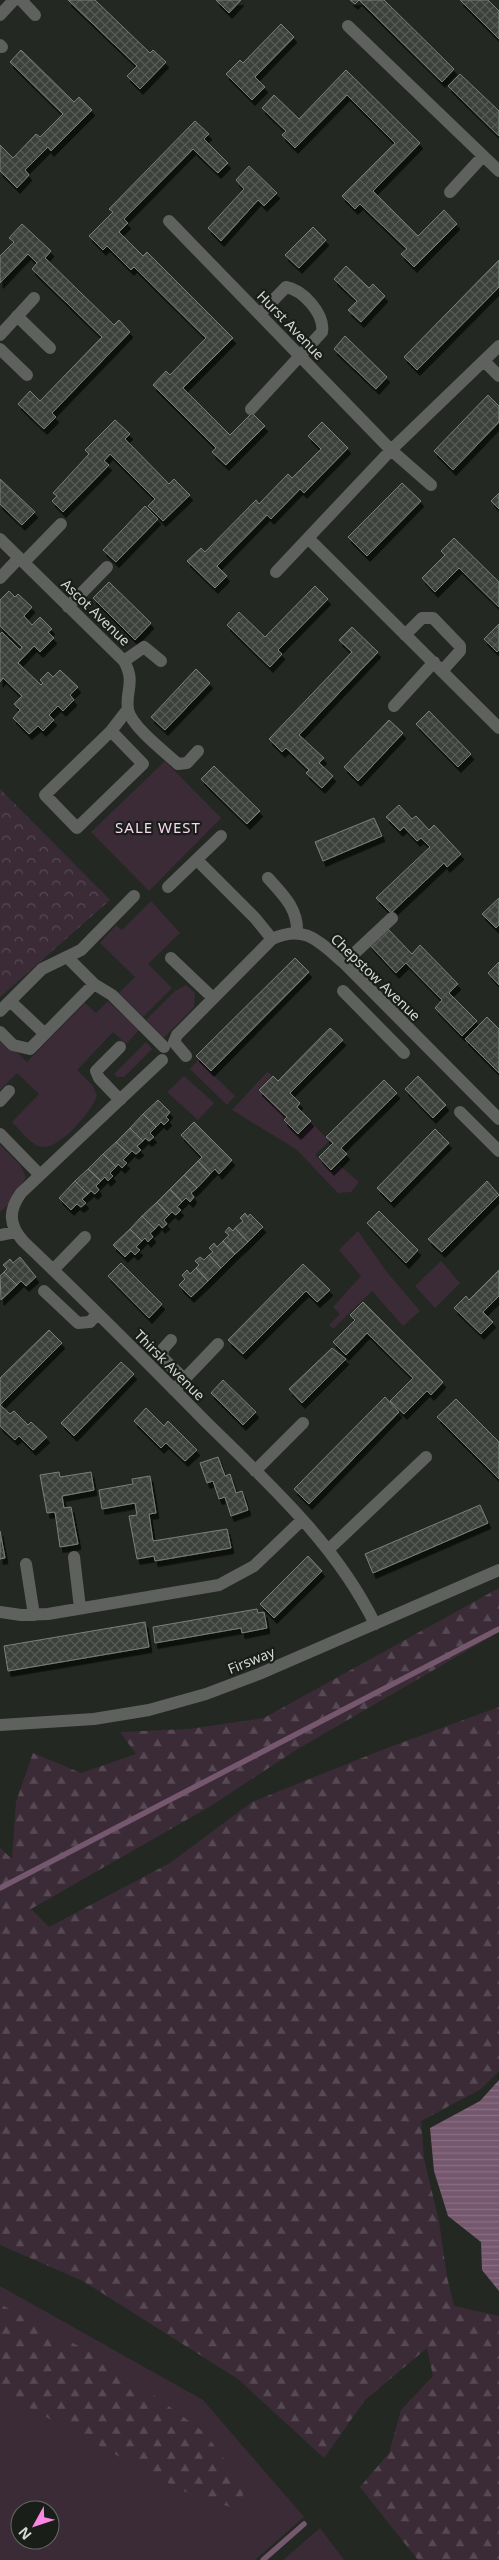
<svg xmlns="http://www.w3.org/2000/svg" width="499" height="2560" font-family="'Noto Sans',sans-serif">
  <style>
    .grass { fill: #3b2b37; fill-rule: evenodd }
    .forest { fill: url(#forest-firs) }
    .park { fill: url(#park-crowns) }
    .water { fill: url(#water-rules) }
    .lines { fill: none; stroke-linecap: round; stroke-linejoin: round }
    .stream { stroke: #75586e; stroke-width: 5.5 }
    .building { fill: url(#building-cross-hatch); stroke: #7b807a; filter: url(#shadow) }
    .minor { stroke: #5f615f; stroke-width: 12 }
    .labels { text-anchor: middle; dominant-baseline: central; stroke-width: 4.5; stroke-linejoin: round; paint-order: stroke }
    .street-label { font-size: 14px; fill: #d5d8d4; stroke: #1a1e19 }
    .neighbourhood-label { font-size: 15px; letter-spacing: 1px; fill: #fcd3f1; stroke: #1a1e19 }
  </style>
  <defs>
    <pattern id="forest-firs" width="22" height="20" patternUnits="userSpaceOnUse" patternTransform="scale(1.25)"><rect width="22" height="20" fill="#3b2b37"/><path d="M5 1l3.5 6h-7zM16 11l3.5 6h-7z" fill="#564953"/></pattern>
    <pattern id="park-crowns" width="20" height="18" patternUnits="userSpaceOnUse" patternTransform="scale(1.25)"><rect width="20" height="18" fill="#3b2b37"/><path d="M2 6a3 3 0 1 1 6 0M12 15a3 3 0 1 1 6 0" fill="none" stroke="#564953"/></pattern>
    <pattern id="water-rules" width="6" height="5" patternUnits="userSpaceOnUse" patternTransform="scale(1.25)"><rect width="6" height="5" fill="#75586e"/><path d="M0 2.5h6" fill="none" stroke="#886f82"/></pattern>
    <pattern id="building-cross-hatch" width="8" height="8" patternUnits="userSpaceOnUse" patternTransform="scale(1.25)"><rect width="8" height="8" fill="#3c403a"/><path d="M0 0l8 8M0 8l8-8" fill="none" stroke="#575b56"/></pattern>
    <filter id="shadow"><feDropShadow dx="3" dy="5.5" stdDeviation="0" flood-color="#0009"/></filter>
  </defs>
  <rect width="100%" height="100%" fill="#242822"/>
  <!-- grass -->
  <path class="grass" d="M165 761 221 818 149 891 91 832Z
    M151 901 180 933 148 964 172 988 143 1017 119 993 135 977 100 943 116 925 122 930Z
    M186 985 195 993 194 1007 164 1038 146 1020 175 991Z
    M108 1001 139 1030 126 1044 113 1032 77 1070 93 1086 97 1096C91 1112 57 1154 38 1146 29 1142 19 1129 12 1122L39 1094 17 1073 0 1090V1036L27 1062 85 1003 96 1013Z
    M146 1042 152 1049 124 1077H117L114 1074Z
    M198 1060 235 1096 227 1105 190 1069Z
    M267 1072 272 1075 258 1090 285 1116 282 1120 298 1135 312 1123 329 1141 315 1155 331 1172 339 1165 359 1182 351 1192 338 1193 296 1149 232 1110Z
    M184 1076 214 1103 198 1120 167 1092Z
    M0 1145 20 1165 26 1177 10 1203 0 1212Z
    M358 1231 386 1271 420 1311 403 1326 372 1291 333 1329 329 1325 340 1314 333 1307 361 1276 339 1250Z
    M441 1261 460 1283 435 1308 415 1286Z
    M0 2286 203 2400 304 2517 255 2560H0ZM20 2510H50V2540H20Z
    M320 2528 344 2560H283Z"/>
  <!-- forest -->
  <path class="forest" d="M499 1588V1632L296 1750 209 1807 31 1909 49 1927 170 1863 252 1802 387 1748 499 1707V2071L481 2089 421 2121 424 2159 439 2221 447 2277 454 2306 499 2316V2560H418L360 2487 389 2453 401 2410 433 2376 427 2348 365 2400 324 2458 238 2379 83 2281 0 2245V1848L12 1859 16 1802 33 1753 81 1773 136 1754 120 1732 189 1729 264 1718Z
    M0 2304 112 2364 205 2433 246 2489 236 2509 183 2491 0 2392Z"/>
  <!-- park -->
  <path class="park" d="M0 789 110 900 0 997Z"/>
  <!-- water -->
  <path class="water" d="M499 2080V2291L482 2270 481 2242 448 2216 434 2171 430 2128 480 2101Z"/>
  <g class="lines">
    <!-- stream -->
    <path class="stream" d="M0 1888 499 1629
      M263 2560 304 2524"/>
  </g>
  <!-- building -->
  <path class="building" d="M68 0H95L150 53 153 50 166 62 140 89 127 76 137 66Z
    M216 0H241L229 13Z
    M350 0H384L454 69 442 82 359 0 355 4Z
    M460 0H488L499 11V39Z
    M281 24 294 37 255 77 265 87 252 100 226 74 240 60 243 63Z
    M21 50 74 102 79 97 92 110 51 151 48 147 25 170 29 175 17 188 0 171V145L13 158 36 134 40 137 63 114 10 62Z
    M346 70 420 143 373 191 418 236 444 210 457 224 414 267 401 254 407 249 360 204 355 209 342 196 395 143 347 95 295 148 282 135 286 131 262 108 274 95 299 119Z
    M460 74 499 111V136L448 86Z
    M195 121 209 134 204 139 228 163 218 173 193 149 124 219 128 223 119 232 143 256 147 252 233 338 183 388 230 435 252 413 265 426 226 465 212 452 216 448 153 385 166 371 170 375 206 338 134 267 131 270 107 246 103 250 89 236 113 212 109 209Z
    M249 166 277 193 264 206 258 200 221 241 208 228 244 189 236 180Z
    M22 224 51 251 45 258 114 325 119 320 130 332 52 413 56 417 44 429 18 404 30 391 40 401 102 337 32 269 37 263 28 254 0 283V256L14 242 9 238Z
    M313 227 326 240 299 268 285 255Z
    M499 260V287L417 370 404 357Z
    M346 266 369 288 373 284 385 296 361 322 348 310 357 301 334 279Z
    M345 336 387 377 376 389 334 349Z
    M488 395 499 406V422L453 470 434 451Z
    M115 420 130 434 125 439 169 484 174 479 190 495 163 521 148 506 155 499 110 454 104 461 109 465 63 512 52 501 57 496 53 493 89 454 85 450Z
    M322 422 348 448 304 493 300 489 271 519 267 515 217 566 227 576 215 588 187 561 201 548 205 552 256 500 259 504 288 474 292 478 321 449 308 436Z
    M0 479 35 512 22 525 0 504Z
    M402 483 421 501 367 556 348 537Z
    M499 493V509L491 501Z
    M145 506 158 519 116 562 103 550Z
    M454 538 499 582V607L459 568 435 592 422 578 445 555 441 551Z
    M109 582 151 623 135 640 93 598Z
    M315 586 328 599 278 650 282 654 270 667 227 625 239 612 265 637Z
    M9 591 15 597 18 594 32 607 24 616 32 625 40 617 52 629 48 632 54 638 40 652 34 646 18 663 41 685 43 683 40 680 48 672 53 677 60 670 78 687 70 695 74 700 63 711 58 706 49 715 54 720 43 731 38 726 29 734 13 718 20 710 14 704 22 696 3 678 0 682V634L2 632 20 650 22 647 0 626V600Z
    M499 624V650L497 652 484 639Z
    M352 627 378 652 299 735 324 758 319 763 333 776 322 788 306 773 309 770 286 748 282 752 269 739 352 652 339 640Z
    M196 669 210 683 165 730 151 717Z
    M429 711 471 754 458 767 416 724Z
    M389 720 403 733 358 781 344 767Z
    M214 766 260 811 247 824 201 779Z
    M399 805 412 819 416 816 429 830 434 825 461 854 447 867 444 863 391 913 376 898 430 847 421 838 417 841 404 827 400 831 386 817Z
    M374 818 382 836 323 861 315 842Z
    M499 898V925L496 928 482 914Z
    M386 927 412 954 420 945 458 984 449 993 477 1021 462 1036 435 1008 442 1000 406 963 396 973 369 944Z
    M295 958 309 972 211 1071 196 1056Z
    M499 962V985L488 973Z
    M487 1017 499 1029V1073L465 1039Z
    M330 1028 343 1040 290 1093 300 1103 297 1107 311 1121 298 1134 284 1120 287 1117 259 1090 273 1076 278 1081Z
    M418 1076 446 1105 433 1118 405 1089Z
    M384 1080 397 1093 341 1148 347 1154 331 1170 319 1157 333 1143 326 1137Z
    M158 1100 170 1112 166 1117 169 1120 164 1125 161 1122 156 1127 143 1114Z
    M143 1114 156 1127 150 1133 154 1137 149 1141 145 1138 143 1141 130 1128Z
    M194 1122 232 1160 219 1174 215 1169 210 1174 198 1161 202 1157 181 1135Z
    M130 1128 143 1141 137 1146 141 1150 136 1154 132 1151 129 1154 116 1142Z
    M435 1129 449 1143 391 1202 377 1188Z
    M116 1142 129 1154 123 1160 127 1163 122 1168 118 1164 116 1167 103 1154Z
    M103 1154 116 1167 110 1173 113 1176 108 1181 105 1177 101 1181 88 1169Z
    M198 1161 210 1174 197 1188 184 1175Z
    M88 1169 101 1181 96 1186 99 1190 95 1194 91 1191 88 1194 75 1181Z
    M184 1175 197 1188 191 1193 194 1197 190 1202 186 1198 182 1202 170 1189Z
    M75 1181 88 1194 82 1199 86 1203 81 1207 77 1204 71 1210 59 1198Z
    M487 1181 499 1195 442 1252 428 1239Z
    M170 1189 182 1202 177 1207 181 1210 176 1215 172 1212 169 1215 157 1202Z
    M157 1202 169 1215 164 1220 167 1224 162 1228 159 1224 155 1229 142 1216Z
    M379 1211 418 1250 406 1263 367 1223Z
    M245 1213 248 1217 250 1214 263 1227 248 1242 235 1228 243 1221 240 1218Z
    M142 1216 155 1229 150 1233 153 1237 148 1242 145 1238 142 1241 130 1229Z
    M229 1227 233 1231 235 1228 248 1242 235 1254 223 1241 229 1235 225 1232Z
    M130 1229 142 1241 136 1247 140 1250 135 1255 131 1251 125 1257 113 1245Z
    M223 1241 235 1254 221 1268 209 1255 213 1252 209 1248 214 1243 217 1247Z
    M209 1255 221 1268 208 1281 196 1268 199 1265 195 1261 200 1257 204 1260Z
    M20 1257 36 1277 26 1286 21 1281 17 1285 4 1272 7 1269 3 1265 10 1259 13 1263Z
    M121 1263 162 1304 149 1318 108 1276Z
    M303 1264 330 1290 317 1302 306 1291 243 1354 228 1340Z
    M196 1268 208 1281 191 1297 179 1285 185 1279 182 1275 187 1270 190 1274Z
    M499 1270V1296L483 1312 493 1322 481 1334 454 1308 466 1296 469 1300Z
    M4 1272 17 1285 1 1300 0 1276Z
    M363 1302 443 1382 431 1395 427 1391 404 1414 390 1401 413 1378 367 1333 346 1355 333 1342 355 1320 350 1315Z
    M49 1330 62 1343 0 1405 10 1414 14 1411 28 1425 31 1422 47 1437 33 1450 19 1436 15 1440 0 1426V1378Z
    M332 1348 346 1359 302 1403 289 1389Z
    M121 1362 134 1374 74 1436 61 1423Z
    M223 1380 256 1412 243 1425 211 1393Z
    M385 1397 399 1412 309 1504 294 1489Z
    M456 1399 499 1442V1479L437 1417Z
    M146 1408 164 1426 168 1421 197 1450 185 1461 166 1443 161 1448 134 1421Z
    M218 1457 225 1476 230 1474 236 1493 242 1491 248 1510 231 1516 225 1497 219 1499 213 1481 207 1483 200 1463Z
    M59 1472 60 1477 91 1472 94 1490 62 1496 64 1508 71 1507 78 1544 60 1547 55 1512 47 1513 40 1475Z
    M150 1476 156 1513 149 1514 153 1541 227 1529 231 1548 155 1561 154 1556 137 1559 129 1516 137 1515 135 1503 102 1509 99 1490 133 1484 132 1479Z
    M480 1505 488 1523 373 1573 365 1554Z
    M0 1531 5 1558 0 1559Z
    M308 1556 322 1571 274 1618 260 1604Z
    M257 1609 258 1613 264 1612 267 1628 242 1633 241 1628 155 1643 153 1627Z
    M145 1622 149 1647 8 1671 4 1646Z"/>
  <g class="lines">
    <!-- minor -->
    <path class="minor" d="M21 0 35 15
      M0 15 14 0
      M348 26 499 171
      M0 45 2 47
      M450 192 483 156
      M169 221 391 450 431 485
      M17 316 50 348
      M0 335 34 298
      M0 349 27 375
      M484 361 499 376
      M251 409 322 332C325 314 303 290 286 287L260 314
      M308 538 499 728
      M0 539 124 661C136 683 125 690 128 710 132 727 165 752 178 764L187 763 198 751
      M24 562 61 524
      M276 572 391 450 499 346
      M0 578 19 558
      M68 607 107 567
      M405 635 422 618H433L460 646V651L442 671
      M124 661 144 647 161 661
      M394 706 434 662
      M111 731 143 764 77 828 45 795 111 731 128 709
      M197 860 255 918 272 939
      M268 878C282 894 298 908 297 932
      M168 887 221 836
      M67 957 94 984 112 995 164 1047
      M171 958 213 998
      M344 963 392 918
      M343 991 404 1053
      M10 1001 45 1034
      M0 1011 42 969 81 950 134 896
      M0 1032 13 1045 30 1049 94 984
      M120 1047 96 1071 99 1078 120 1100
      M186 1056 174 1042 177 1035 272 939C306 924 319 942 344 963L499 1119
      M162 1060 21 1193C8 1211 9 1225 23 1241 85 1300 146 1361 206 1422 269 1484 336 1544 375 1624
      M0 1101 9 1091
      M460 1112 499 1151
      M0 1134 39 1174
      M0 1235 15 1232
      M53 1270 85 1237
      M44 1291 78 1323 90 1322 97 1314
      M171 1340 163 1349 162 1357 184 1379
      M174 1390 218 1344
      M255 1471 303 1423
      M329 1549 426 1457
      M74 1557 80 1608
      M26 1564 34 1615
      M0 1612 21 1615 48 1614 219 1585 254 1566 302 1520
      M0 1725 94 1719 149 1710 206 1694 259 1674 499 1570"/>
  </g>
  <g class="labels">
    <!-- street labels -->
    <g class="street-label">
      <text transform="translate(291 325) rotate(46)">Hurst Avenue</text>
      <text transform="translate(96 612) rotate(44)">Ascot Avenue</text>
      <text transform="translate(376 977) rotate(44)">Chepstow Avenue</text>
      <text transform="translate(170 1365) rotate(45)">Thirsk Avenue</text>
      <text transform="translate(251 1660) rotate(-22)">Firsway</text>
    </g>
    <!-- neighbourhood labels -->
    <g class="neighbourhood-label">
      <text x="158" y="827">SALE WEST</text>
    </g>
  </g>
  <!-- north arrow -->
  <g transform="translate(35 2525) rotate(230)"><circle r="24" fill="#1a1e19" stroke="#656864"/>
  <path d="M0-4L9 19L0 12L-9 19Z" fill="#fc86e3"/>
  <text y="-8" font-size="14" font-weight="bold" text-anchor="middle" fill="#d5d8d4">N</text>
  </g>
</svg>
